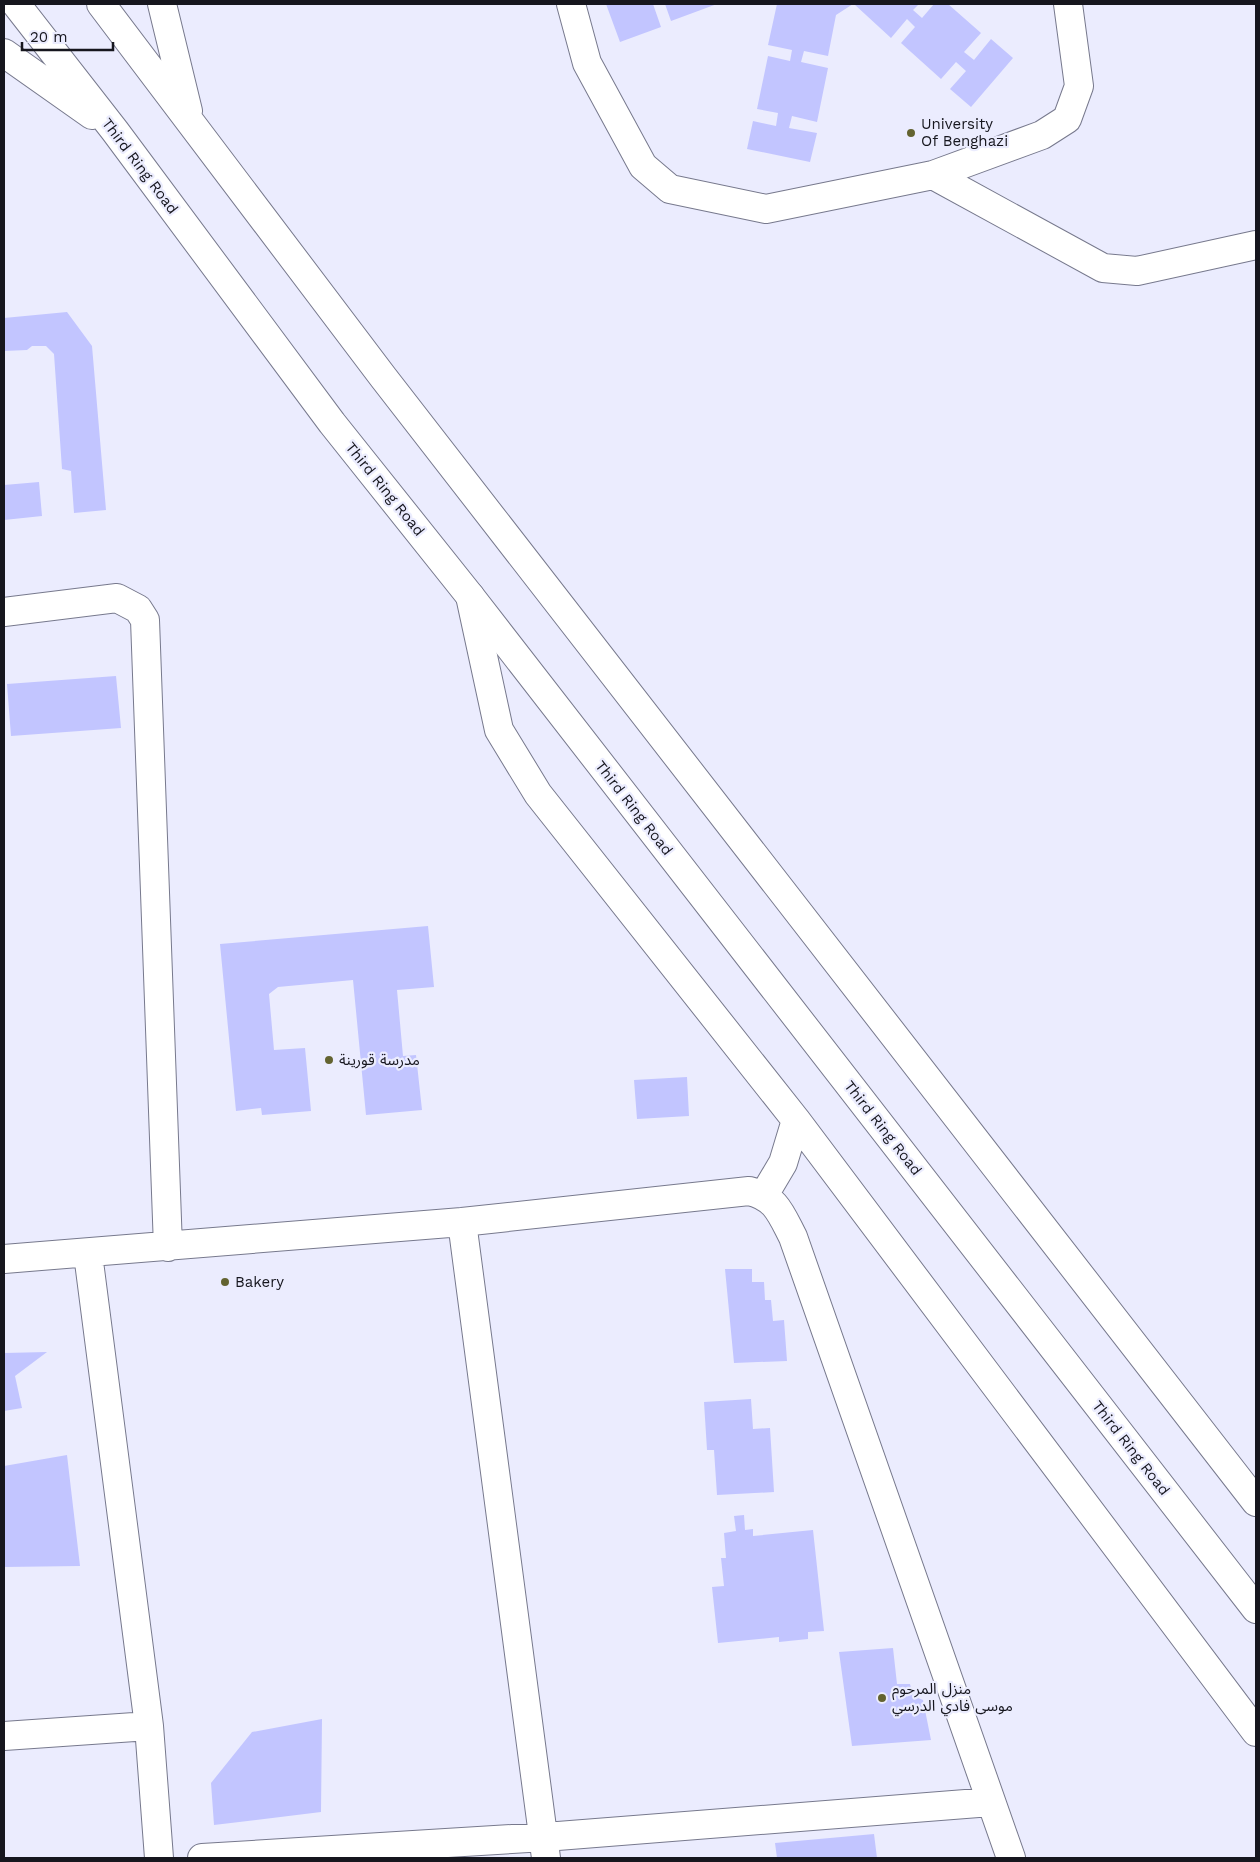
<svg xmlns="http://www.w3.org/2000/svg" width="1260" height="1862" font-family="'Work Sans','Noto Sans Arabic',sans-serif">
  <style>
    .building { fill: #c2c5ff }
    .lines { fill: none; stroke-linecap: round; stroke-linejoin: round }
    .minor-casing { stroke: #77798d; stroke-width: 30 }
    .highway-casing { stroke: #77798d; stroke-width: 30 }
    .minor { stroke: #fff; stroke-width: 28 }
    .highway { stroke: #fff; stroke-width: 28 }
    .poi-dot { fill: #636330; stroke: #ebecfe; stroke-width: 2 }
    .labels { text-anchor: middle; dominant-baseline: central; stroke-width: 4.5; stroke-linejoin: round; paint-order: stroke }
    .poi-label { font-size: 15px; fill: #16161e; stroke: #ebecfe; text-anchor: start }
    .street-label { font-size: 15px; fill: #16161e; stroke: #ebecfe }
  </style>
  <rect width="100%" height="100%" fill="#ebecfe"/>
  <!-- building -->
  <path class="building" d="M606 4H653L661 27 620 42Z
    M665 4H717L671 21Z
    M777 4H853L836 15 828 56 804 51 801 62 828 68 817 122 792 116 789 128 817 133 810 162 747 149 753 121 776 126 778 113 757 109 768 56 790 61 792 50 768 45Z
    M854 4H919L913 10 922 18 934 4H948L981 33 964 52 974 60 991 39 1013 58 971 107 950 89 966 71 956 62 941 79 901 43 915 27 907 19 891 38Z
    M67 312 92 346 106 510 74 513 71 471 62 469 54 354 46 346H32L27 350 4 351V318Z
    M39 482 42 516 4 520V485Z
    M116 676 121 728 11 736 7 684Z
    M428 926 434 987 397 990 403 1056 416 1055 422 1110 366 1115 353 980 278 987 269 994 274 1050 305 1048 311 1111 262 1115 261 1108 236 1111 220 944Z
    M687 1077 689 1116 637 1119 634 1080Z
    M725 1269H752V1282H764L765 1300H771L773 1321 784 1320 787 1361 734 1363Z
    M47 1352 15 1376 22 1408 4 1411V1353Z
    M751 1399 753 1429 770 1428 774 1492 717 1495 714 1450H707L704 1402Z
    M67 1455 80 1566 4 1567V1466Z
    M744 1515 745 1530 753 1529V1536L813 1530 824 1631 808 1632V1639L779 1642V1637L718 1643 712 1587 724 1586 721 1558H726L724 1533 736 1531 734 1516Z
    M893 1648 897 1684H910L913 1696 923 1700 931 1740 852 1746 839 1652Z
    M322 1719 321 1812 214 1825 211 1783 252 1732Z
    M874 1834 877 1858H777L775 1843Z"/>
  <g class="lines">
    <!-- minor casing -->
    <g class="minor-casing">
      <path id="minor" d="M571 4 587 63 643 166 670 189 766 209 933 175 1042 135 1067 119 1079 86 1068 4
        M933 175 1103 268 1137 271 1256 245
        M470 596 499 730 538 794 796 1120 1256 1732
        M4 612 117 598 138 609 145 620 168 1247
        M764 1195 783 1163 796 1120
        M462 1222 546 1858
        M88 1254 149 1726 159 1858
        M4 1259 462 1222 749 1191C776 1197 781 1214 793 1237L1011 1858
        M4 1736 149 1726
        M202 1858 545 1837 991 1802"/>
    </g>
    <!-- highway casing -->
    <g class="highway-casing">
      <path id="highway" d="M16 4 115 131 332 423 470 596 1256 1609
        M101 4 383 377 1256 1502
        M162 4 188 111
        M4 53 92 115"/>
    </g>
    <!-- minor -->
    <use href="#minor" class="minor"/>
    <!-- highway -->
    <use href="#highway" class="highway"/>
  </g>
  <!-- markers -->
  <g class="poi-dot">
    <circle cx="911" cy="133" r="5"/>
    <circle cx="329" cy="1060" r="5"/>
    <circle cx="225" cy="1282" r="5"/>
    <circle cx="882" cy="1698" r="5"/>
  </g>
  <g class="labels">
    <!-- poi labels -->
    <g class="poi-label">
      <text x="921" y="124">University<tspan x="921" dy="17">Of Benghazi</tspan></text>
      <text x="339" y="1060">مدرسة قورينة</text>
      <text x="235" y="1282">Bakery</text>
      <text x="892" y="1689">منزل المرحوم<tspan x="892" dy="17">موسى فادي الدرسي</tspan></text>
    </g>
    <!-- street labels -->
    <g class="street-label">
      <text transform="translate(140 166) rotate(53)">Third Ring Road</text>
      <text transform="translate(385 489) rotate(51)">Third Ring Road</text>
      <text transform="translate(634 808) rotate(52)">Third Ring Road</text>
      <text transform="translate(883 1128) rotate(52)">Third Ring Road</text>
      <text transform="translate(1131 1448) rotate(52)">Third Ring Road</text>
    </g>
  </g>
  <!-- border -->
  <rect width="1260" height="1862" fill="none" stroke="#16161e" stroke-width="10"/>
  <!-- scale -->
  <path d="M22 42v8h91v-8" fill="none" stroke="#16161e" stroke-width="2.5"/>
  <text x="30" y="42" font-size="15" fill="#16161e" stroke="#ebecfe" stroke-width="4" paint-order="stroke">20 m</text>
</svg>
